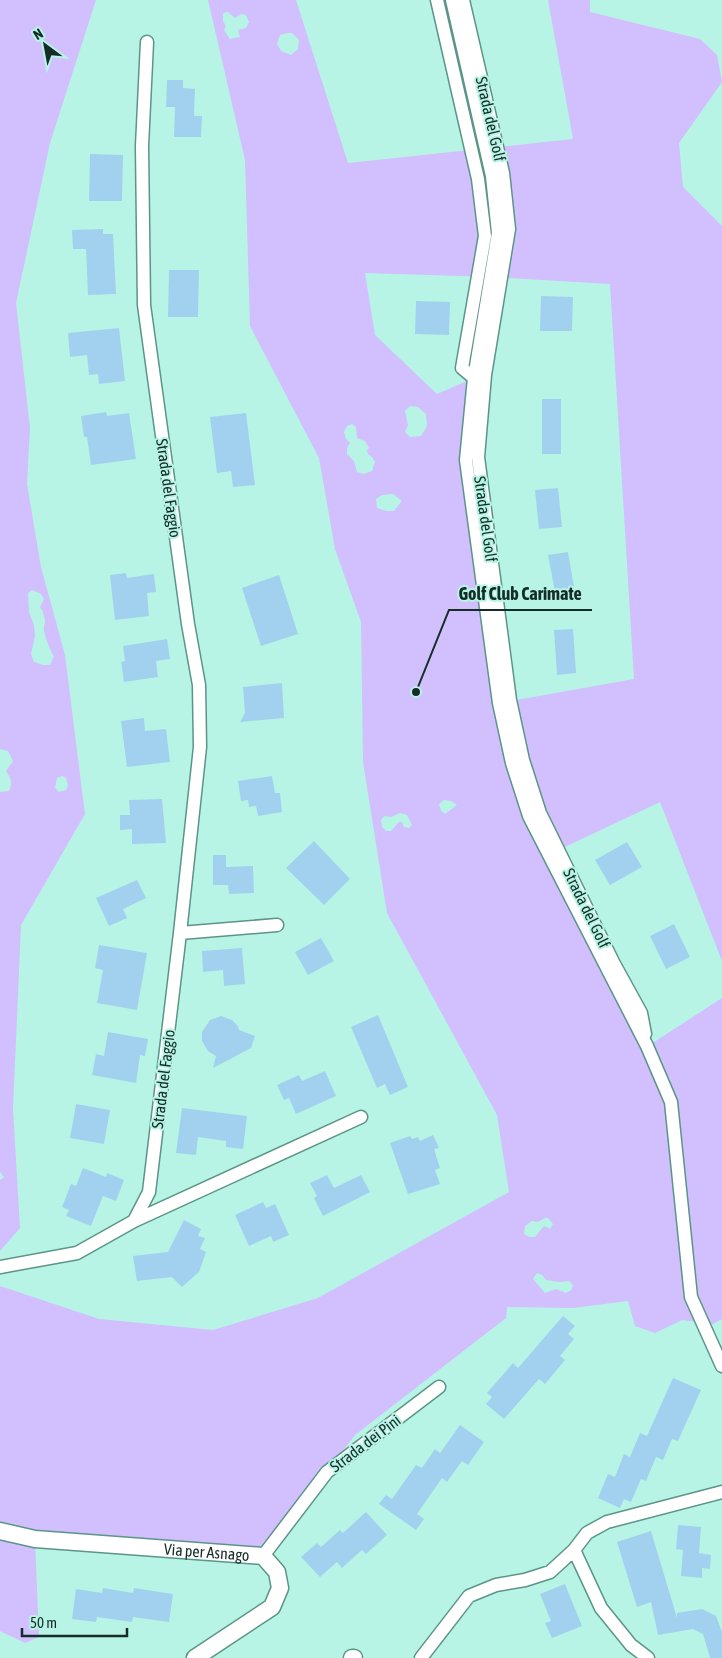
<svg xmlns="http://www.w3.org/2000/svg" width="722" height="1658" font-family="'Asap Condensed',sans-serif">
  <style>
    .green { fill: #d1bffe; fill-rule: evenodd }
    .building { fill: #a2d1ef }
    .lines { fill: none; stroke-linecap: round; stroke-linejoin: round }
    .minor-casing { stroke: #5b9587; stroke-width: 15 }
    .tertiary-casing { stroke: #5b9587; stroke-width: 19 }
    .minor { stroke: #fff; stroke-width: 12 }
    .tertiary { stroke: #fff; stroke-width: 16 }
    .labels { text-anchor: middle; dominant-baseline: central; stroke-width: 4; stroke-linejoin: round; paint-order: stroke }
    .street-label { font-size: 16px; fill: #152d27; stroke: #b8f4e5 }
    .leader { fill: none; stroke: #152d27; stroke-width: 2 }
    .callout-dot { fill: #152d27; stroke: #b8f4e5; stroke-width: 2 }
    .callout-label { font-size: 18px; text-anchor: middle; font-weight: bold; fill: #152d27; stroke: #b8f4e5; stroke-width: 4; stroke-linejoin: round; paint-order: stroke }
  </style>
  <rect width="100%" height="100%" fill="#b8f4e5"/>
  <!-- green -->
  <path class="green" d="M0 0H96L50 143 16 303 30 428 27 484 41 567 65 655 85 814 21 925 13 1109 20 1228 0 1251V1180L4 1177 0 1172V792L9 791C13 782 11 779 6 771L13 761 8 751 0 749ZM32 590 41 594 44 599 40 607C43 611 45 617 45 622 45 625 43 627 44 630 44 634 51 653 54 656L50 665H43L34 662 31 654 35 636 34 625 29 612 28 593ZM62 776 66 778 68 785 66 790 59 792 55 788 57 778Z
    M208 0H296L348 163 573 139 548 0H590V12L700 39 717 55 722 82 679 143 683 187 722 226V961L660 802 548 855 648 1046 722 998V1319L713 1324 682 1320 655 1333 635 1326 628 1301 573 1308 507 1307 506 1318 355 1435 263 1556 35 1540 39 1637 25 1643 0 1631V1286L99 1319 213 1330 318 1298 509 1192 497 1115 387 913 363 762 361 622 335 549 319 458 250 326 245 160ZM228 12 235 18 241 14 246 15 249 22 246 28 238 30 240 37 230 39 224 30 226 26 223 21V13ZM287 33H292L299 40 298 49 291 55 281 51 277 44 280 35ZM365 273 492 277 610 284 634 679 499 703 474 378 437 394 375 335ZM410 406 418 407 426 414 427 426 421 436 410 437 405 432 408 425 405 411ZM352 424 356 427 357 438 365 441 369 448 367 451 368 454 372 457 375 462 372 471 364 474 357 472 354 461 347 454V448L350 443 346 439 344 432 347 426ZM393 494 402 501 394 511H386L377 508 376 499 382 495ZM444 800 451 801 457 805 445 814 441 811 439 804ZM400 813 407 815 412 825 409 828 404 827 402 822H399L391 831H386L382 827 381 820 384 816 391 817ZM545 1218H548L553 1224 550 1229 544 1226 535 1237H529L524 1234 525 1226 532 1221 538 1222ZM537 1273 542 1275 546 1280 560 1282 569 1281 573 1285 571 1290 566 1293 556 1289 545 1293 533 1279Z"/>
  <!-- building -->
  <path class="building" d="M167 80H183V88L195 89 194 116H202L201 137H174L175 107H166Z
    M90 154 123 155 122 201H89Z
    M103 229V234H113L116 294 88 295 86 249H73L72 230Z
    M169 270H199L198 317H168Z
    M541 296 573 297 572 331H540Z
    M416 301 450 302 449 335 415 334Z
    M119 328 125 381 99 384 98 374 89 375 87 355 70 357 68 333Z
    M542 399H561V454H542Z
    M106 412 107 416 129 413 136 459 91 465 87 437H84L81 416Z
    M246 413 255 485 233 487 231 471 217 473 210 417Z
    M558 488 562 527 539 529 535 490Z
    M568 552 575 593 556 597 548 555Z
    M126 573 127 578 154 574 156 592 147 593 149 616 115 620 110 575Z
    M279 575 298 634 261 646 242 588Z
    M573 629 576 673 557 675 554 630Z
    M167 639 170 659 156 661 158 677 124 682 121 662 125 661 123 646Z
    M282 683 284 718 240 722 245 713 243 687Z
    M144 718 145 731 166 729 170 762 127 767 121 721Z
    M272 776 275 793H280L282 812 258 816 256 806 249 807 248 800 241 801 238 781Z
    M162 799 166 843 132 844V829L120 830V815H130L129 800Z
    M314 841 350 879 324 905 286 868Z
    M627 842 642 867 610 885 595 860Z
    M213 855H226V867L253 866 254 893 229 894 228 885H213Z
    M137 880 146 898 123 909 127 918 109 926 96 898Z
    M674 924 690 957 666 969 650 936Z
    M321 938 334 961 308 975 295 952Z
    M99 945 147 953 137 1010 97 1003 103 970 95 968Z
    M242 948 245 984 224 986 223 970 203 972 202 951Z
    M378 1015 408 1087 390 1095 385 1084 377 1088 351 1027Z
    M221 1016 232 1020 238 1026 239 1030 255 1036 251 1048 213 1068 216 1056 208 1051 202 1041V1032L210 1020Z
    M108 1032 148 1039 145 1056 140 1055 136 1083 92 1075 96 1054 104 1056Z
    M325 1071 336 1096 296 1114 289 1098 284 1100 277 1085 299 1075 302 1081Z
    M76 1104 110 1110 104 1144 70 1138Z
    M182 1108 247 1116 243 1149 226 1147V1141L198 1137 196 1155 176 1153Z
    M433 1135 439 1148 434 1149 440 1168 435 1170 440 1184 408 1194 390 1143 410 1136 412 1139 418 1137 420 1141Z
    M83 1168 106 1177 107 1173 124 1180 116 1201 103 1196 91 1226 66 1216 69 1210 62 1207 71 1184 76 1186Z
    M327 1175 334 1188 361 1175 370 1192 323 1216 314 1198 317 1196 310 1183Z
    M263 1202 266 1208 275 1204 289 1235 273 1242 271 1236 249 1246 235 1215Z
    M184 1220 201 1229 198 1236 205 1238 200 1249 206 1252 199 1272 182 1287 172 1277 137 1281 133 1256 168 1252Z
    M563 1316 575 1326 568 1334 574 1339 560 1356 565 1360 545 1384 539 1379 504 1419 486 1404 492 1397 487 1393 513 1363 518 1368Z
    M673 1378 701 1390 678 1441 672 1439 663 1460 656 1457 646 1481 641 1479 631 1502 624 1499 620 1508 598 1498 608 1474 615 1477 624 1454 630 1457 640 1433 647 1436Z
    M460 1425 484 1442 468 1465 462 1461 447 1482 442 1478 417 1514 424 1519 416 1530 379 1504 386 1495 392 1499 416 1465 422 1468 435 1449 440 1453Z
    M366 1512 387 1535 366 1554 362 1550 342 1568 337 1562 320 1577 301 1557 317 1543 321 1547 340 1530 343 1533Z
    M678 1525 701 1527 699 1553 711 1555 710 1569 702 1568V1578L681 1576 683 1550 676 1549Z
    M651 1531 677 1618V1613L702 1609 716 1616 722 1632V1658H710L703 1634 693 1629 658 1635 651 1602 637 1607 617 1542Z
    M565 1584 582 1626 552 1638 545 1623 551 1621 540 1594Z
    M103 1588 133 1593 134 1588 173 1594 169 1622 133 1617 132 1622 97 1617 96 1622 72 1619 76 1589 102 1593Z"/>
  <g class="lines">
    <!-- minor casing -->
    <g class="minor-casing">
      <path id="minor" d="M437 0 478 179 485 236 462 368 474 378
        M452 0 492 176 498 233 474 378 466 460 499 703 512 763 529 816 647 1046 671 1102 691 1297 722 1366
        M463 0 503 173 509 229 485 375 478 457 510 700 523 760 540 813 613 962 641 1013 645 1034
        M180 933 277 925
        M134 1221 361 1117
        M0 1267 77 1253 134 1221 149 1192 180 933 200 747 199 685 188 624 144 305 142 146 147 42
        M574 1550 601 1608 631 1645 648 1658
        M263 1556 327 1472 439 1387
        M421 1658 469 1596 496 1585 525 1580 550 1572 574 1550 587 1533 607 1522 722 1492"/>
    </g>
    <!-- tertiary casing -->
    <g class="tertiary-casing">
      <g id="tertiary">
        <path id="s1" d="M0 1531 35 1539 263 1556 277 1572 280 1588 272 1607 195 1658"/>
        <path d="M352 1658H354"/>
      </g>
    </g>
    <!-- minor -->
    <use href="#minor" class="minor"/>
    <!-- tertiary -->
    <use href="#tertiary" class="tertiary"/>
  </g>
  <g class="labels">
    <!-- street labels -->
    <g class="street-label">
      <text transform="translate(491 119) rotate(77)">Strada del Golf</text>
      <text transform="translate(169 488) rotate(82)">Strada del Faggio</text>
      <text transform="translate(486 519) rotate(82)">Strada del Golf</text>
      <text transform="translate(587 908) rotate(64)">Strada del Golf</text>
      <text transform="translate(163 1079) rotate(-83)">Strada del Faggio</text>
      <text transform="translate(365 1443) rotate(-37)">Strada dei Pini</text>
      <text stroke="none"><textPath href="#s1" startOffset="208">Via per Asnago</textPath></text>
    </g>
  </g>
  <!-- callouts -->
  <path class="leader" d="M416 692L449 610H592"/>
  <circle class="callout-dot" cx="416" cy="692" r="5"/>
  <g class="callout-label">
    <text x="520" y="600">Golf Club Carimate</text>
  </g>
  <!-- north arrow -->
  <g transform="translate(45 45) rotate(328)" stroke="#b8f4e5" stroke-width="4" paint-order="stroke">
  <path d="M0-4L9 19L0 12L-9 19Z" fill="#152d27"/>
  <text y="-8" font-size="14" font-weight="bold" text-anchor="middle" fill="#152d27">N</text>
  </g>
  <!-- scale -->
  <path d="M22 1628v8h105v-8" fill="none" stroke="#152d27" stroke-width="2.5"/>
  <text x="30" y="1628" font-size="15" fill="#152d27" stroke="#b8f4e5" stroke-width="4" paint-order="stroke">50 m</text>
</svg>
